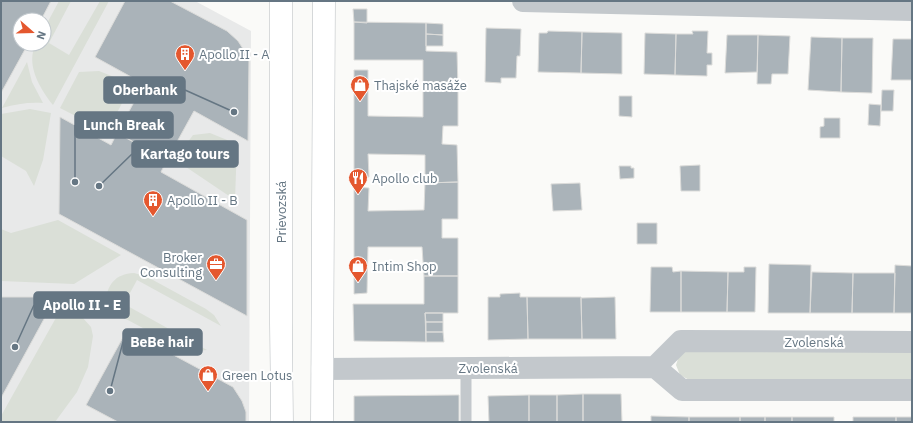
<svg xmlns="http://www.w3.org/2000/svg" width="913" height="423" font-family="'IBM Plex Sans',sans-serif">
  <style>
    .built { fill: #e8e9e9; fill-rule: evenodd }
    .green { fill: #dadfd7 }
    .building { fill: #aab3b9; stroke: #dcdcda }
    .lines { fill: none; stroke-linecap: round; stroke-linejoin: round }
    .primary-casing { stroke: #b5babe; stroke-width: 23 }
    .lane { stroke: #c3c8cc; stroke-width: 11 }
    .street { stroke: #c3c8cc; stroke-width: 22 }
    .primary { stroke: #fff; stroke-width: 22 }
    .labels { text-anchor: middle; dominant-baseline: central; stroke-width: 4; stroke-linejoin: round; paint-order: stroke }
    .poi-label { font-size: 13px; fill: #657683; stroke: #fff; text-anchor: start }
    .street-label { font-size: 13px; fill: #657683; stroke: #fff }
    .leader { fill: none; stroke: #657683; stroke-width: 1.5 }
    .callout-dot { fill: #657683; stroke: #fff; stroke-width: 1.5 }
    .callout { fill: #657683; stroke: #657683; stroke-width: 1.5 }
    .callout-label { font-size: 14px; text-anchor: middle; font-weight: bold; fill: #fff }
  </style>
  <rect width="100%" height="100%" fill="#fafaf8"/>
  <!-- built -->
  <path class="built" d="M1 1H195L251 31 249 422H1ZM20 20H44V44H20Z"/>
  <!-- green -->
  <path class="green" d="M59 1H71L49 43 69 55 100 1H109L53 105C40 89 25 64 36 44H44V29Z
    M27 62 32 82 43 103C29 102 16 104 2 108Z
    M99 71 132 84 107 132 60 108 79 72Z
    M30 109 51 113 43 160 34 186 26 171 1 156V114Z
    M210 133 237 144 235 200 186 167 182 150 193 135Z
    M58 220 121 255 74 284 1 281V229L11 233Z
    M134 273 145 276 153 280 206 309 214 315 221 326 137 280 124 304 207 350 197 351 175 345 124 318 105 302C108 284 115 274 134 273Z
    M62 307 82 317 91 327 93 336 88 367 77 392 55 422H1V416Z
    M690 348H912V382L691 381 680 375 676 365 680 353Z"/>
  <!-- building -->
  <path class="building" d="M1 1H51L41 20H20V44H28L1 93Z
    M125 1H170L227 31 238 41 249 58 248 141 194 111 167 160 117 133 144 84 95 57Z
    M353 9H367V23L354 22Z
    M354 22 426 23V51L457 52 458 89 423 88V60H354Z
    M426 23 443 24V35L426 34Z
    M486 28 521 29 520 56H517L516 78H501V83L485 82Z
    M548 31 582 32 581 73 538 72 539 33H547Z
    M692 31H708L707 53H712V65H707V76L675 75 676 34H693Z
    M582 32 622 33V74L581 73Z
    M645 33 676 34 675 75 644 74Z
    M426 34 443 35V46H426Z
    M727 35H758L757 72 725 73Z
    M758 35 790 36 788 74H772L771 84H757Z
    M811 37 842 38 841 92 808 90Z
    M842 38H873L872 93 841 92Z
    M893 39H912V80H891Z
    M354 70H368V116L423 117V88L458 89V126H443L442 144 457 145 458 182 425 183V155L368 154 369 177H354Z
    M882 90H894L893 111H881Z
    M619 96H632V117L619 116Z
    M869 104 881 105 880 126 868 125Z
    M60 117 111 145 117 133 167 160 161 172 247 220V316L59 214Z
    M824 118H840V138H820V127L824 126Z
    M700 165V191H681L680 166Z
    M619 166H631V168H634V178L620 179Z
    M458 182V219H442V238H458V276H424L422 247H368L367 293 354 294V187L369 188 368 211 424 210 425 183Z
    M580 183 582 210 553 211 551 184Z
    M637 223H657V244H637Z
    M769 264 811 265 810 313H768Z
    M895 265 912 266V313H894Z
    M651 267H672L673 272 681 271V312H650Z
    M744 267H756L755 312H727L728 272H744Z
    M681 271 728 272 727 312H681Z
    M812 272 853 273 852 313H810Z
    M853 273H895L894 313H852Z
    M424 276H458V313H425L426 342 354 341 353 304H424Z
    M520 293V297H527L528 339 488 340V297H500V294Z
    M1 297H56L1 398Z
    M527 297H581L582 339H528Z
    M615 297 616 339H582L581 298Z
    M425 313H443V322H426Z
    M426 322H443V332H426Z
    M127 330 233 387 242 401 246 412V422H118L86 405Z
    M426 332H443L444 342H426Z
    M583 394H621L622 422H583Z
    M583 394V422H557V395Z
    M459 395V422H354V396Z
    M529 395H557V422H529Z
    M529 395V422H489L488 396Z
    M651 416 689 417V422H651Z
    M689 417H740V422H689Z
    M740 417H765V422H740Z
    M765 417H792V422H765Z
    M792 417H834V422H792Z
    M853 417H896V422H853Z
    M896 417H912V422H896Z"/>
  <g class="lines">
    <!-- primary casing -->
    <g class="primary-casing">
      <path id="primary" d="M281 1V323L282 422
        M322 422 324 1"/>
    </g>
    <!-- lane -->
    <path class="lane" d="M466 368V422"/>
    <!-- street -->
    <path class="street" d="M523 1 912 10
      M655 367 681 341 912 342
      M322 369 655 367 682 390H912"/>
    <!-- primary -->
    <use href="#primary" class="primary"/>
  </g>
  <!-- icons -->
  <defs>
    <g id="building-pin" transform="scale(1)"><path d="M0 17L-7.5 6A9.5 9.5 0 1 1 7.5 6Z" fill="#e4572e" stroke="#fff"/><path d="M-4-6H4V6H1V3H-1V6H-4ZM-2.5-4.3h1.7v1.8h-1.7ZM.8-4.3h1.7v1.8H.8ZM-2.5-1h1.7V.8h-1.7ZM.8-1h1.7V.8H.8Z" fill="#fff"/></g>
    <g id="shop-pin" transform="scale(1)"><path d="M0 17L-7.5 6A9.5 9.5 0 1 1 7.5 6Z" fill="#e4572e" stroke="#fff"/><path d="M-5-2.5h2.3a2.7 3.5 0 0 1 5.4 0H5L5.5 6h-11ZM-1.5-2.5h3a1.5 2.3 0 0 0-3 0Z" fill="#fff"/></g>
    <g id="restaurant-pin" transform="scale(1)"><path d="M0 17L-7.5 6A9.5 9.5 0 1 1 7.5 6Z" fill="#e4572e" stroke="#fff"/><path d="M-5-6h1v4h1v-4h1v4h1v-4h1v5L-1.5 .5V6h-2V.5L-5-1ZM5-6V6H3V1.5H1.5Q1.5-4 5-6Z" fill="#fff"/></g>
    <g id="office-pin" transform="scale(1)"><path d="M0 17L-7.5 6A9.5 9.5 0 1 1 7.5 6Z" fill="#e4572e" stroke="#fff"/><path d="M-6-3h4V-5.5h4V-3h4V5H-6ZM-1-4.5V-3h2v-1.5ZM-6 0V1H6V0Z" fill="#fff"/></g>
  </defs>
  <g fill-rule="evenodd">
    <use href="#building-pin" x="185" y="54"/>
    <use href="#shop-pin" x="360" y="85"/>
    <use href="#restaurant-pin" x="358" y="178"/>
    <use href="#building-pin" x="153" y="200"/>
    <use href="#office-pin" x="216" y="264"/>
    <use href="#shop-pin" x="358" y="266"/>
    <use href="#shop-pin" x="208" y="375"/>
  </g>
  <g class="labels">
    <!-- poi labels -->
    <g class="poi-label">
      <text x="199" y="54">Apollo II - A</text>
      <text x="374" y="85">Thajské masáže</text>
      <text x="372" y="178">Apollo club</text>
      <text x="167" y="200">Apollo II - B</text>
      <text x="202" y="257" text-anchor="end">Broker<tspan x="202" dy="15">Consulting</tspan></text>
      <text x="372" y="266">Intim Shop</text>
      <text x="222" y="375">Green Lotus</text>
    </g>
    <!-- street labels -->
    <g class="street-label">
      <text transform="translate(281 212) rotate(-90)">Prievozská</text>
      <text x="814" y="342">Zvolenská</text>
      <text x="488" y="368">Zvolenská</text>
    </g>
  </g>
  <!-- callouts -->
  <path class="leader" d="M234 112L185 90M75 182L75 125M99 186L132 154M15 347L34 305M110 391L123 342"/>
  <g class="callout-dot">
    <circle cx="234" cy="112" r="4"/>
    <circle cx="75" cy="182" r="4"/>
    <circle cx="99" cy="186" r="4"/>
    <circle cx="15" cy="347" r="4"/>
    <circle cx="110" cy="391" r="4"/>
  </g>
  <g class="callout">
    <rect x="104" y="77" width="81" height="26" rx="4"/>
    <rect x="75" y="112" width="98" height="26" rx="4"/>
    <rect x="132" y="141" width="106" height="26" rx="4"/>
    <rect x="34" y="292" width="95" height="26" rx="4"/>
    <rect x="123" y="329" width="79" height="26" rx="4"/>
  </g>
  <g class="callout-label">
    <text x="145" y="95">Oberbank</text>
    <text x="124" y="130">Lunch Break</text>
    <text x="185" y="159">Kartago tours</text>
    <text x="82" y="310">Apollo II - E</text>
    <text x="162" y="347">BeBe hair</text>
  </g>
  <!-- border -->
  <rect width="913" height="423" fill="none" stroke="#657683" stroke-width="4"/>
  <!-- north arrow -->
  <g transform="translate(32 32) rotate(110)"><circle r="19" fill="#ffffff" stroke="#c1c8cd"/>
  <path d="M0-3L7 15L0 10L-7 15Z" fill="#e4572e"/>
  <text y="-6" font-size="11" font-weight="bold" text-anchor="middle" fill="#657683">N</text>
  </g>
</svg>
